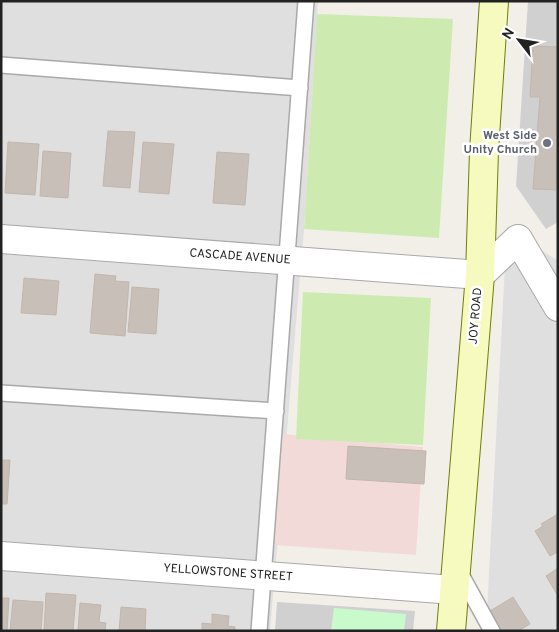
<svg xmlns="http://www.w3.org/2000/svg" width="559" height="632" font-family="Overpass,sans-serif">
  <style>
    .residential { fill: #e0dfdf }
    .commercial { fill: #f2dad9 }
    .religious { fill: #d0d0d0 }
    .grass { fill: #cdebb0 }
    .park { fill: #c8facc }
    .building { fill: #c7bfb8; stroke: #c4b6ab }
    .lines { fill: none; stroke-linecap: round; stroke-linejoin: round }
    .lane-casing { stroke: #a9a9a9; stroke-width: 18 }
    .street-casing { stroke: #a9a9a9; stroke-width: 30 }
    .secondary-casing { stroke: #707d05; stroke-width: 30 }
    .lane { stroke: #fff; stroke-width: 15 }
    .street { stroke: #fff; stroke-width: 28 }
    .secondary { stroke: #f7fabf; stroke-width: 28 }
    .worship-dot { fill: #6b7280; stroke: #fff; stroke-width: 2 }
    .labels { text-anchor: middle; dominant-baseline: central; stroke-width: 5; stroke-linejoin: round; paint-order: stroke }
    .worship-label { font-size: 12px; font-weight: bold; fill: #5b616d; stroke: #fff; text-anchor: end }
    .street-label { font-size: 12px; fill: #222; stroke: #fff }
  </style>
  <rect width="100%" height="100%" fill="#f2efe9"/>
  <!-- residential -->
  <path class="residential" d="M1 1H318L304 229 270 631H1Z
    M507 227 558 261V631H486Z"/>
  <!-- commercial -->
  <path class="commercial" d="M282 434 423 447 416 555 274 545Z"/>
  <!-- religious -->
  <path class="religious" d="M528 1H558V222L546 229 516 186Z
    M277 602 415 611 413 631H275Z"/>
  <!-- grass -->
  <path class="grass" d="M317 14 453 19 439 238 304 229Z
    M303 292 431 298 423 445 296 439Z"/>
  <!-- park -->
  <path class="park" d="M334 608 406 614 404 631H331Z"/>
  <!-- building -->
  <path class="building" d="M533 46 558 47V190L533 189 540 97H530Z
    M108 131 135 132 130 188 103 186Z
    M8 142 39 144 35 195 5 193Z
    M143 142 174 144 169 194 139 192Z
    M43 151 71 153 68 198 40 196Z
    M217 152 249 154 245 205 213 203Z
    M95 274 116 276 115 281 129 282 125 336 90 333Z
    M24 278 59 281 56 315 21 313Z
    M132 287 159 289 156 334 128 332Z
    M348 446 426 451 424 484 346 479Z
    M1 460H10L7 504H1Z
    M558 514V552L550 556 535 531 543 526 541 524Z
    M558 568V596L546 576Z
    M46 593 76 595 73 631H44Z
    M513 597 530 624 518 631H502L490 611Z
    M1 598H9L7 631H1Z
    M13 600 43 602 41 631H10Z
    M80 603 101 605 99 622 106 623 105 631H78Z
    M121 607 146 609 145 631H119Z
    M212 614 229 616 228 626 235 627V631H202V623L212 624Z"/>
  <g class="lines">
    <!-- lane casing -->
    <g class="lane-casing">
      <path id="lane" d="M1 65 300 88
        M1 393 276 411
        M459 571 492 631
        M259 631 306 1"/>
    </g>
    <!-- street casing -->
    <g class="street-casing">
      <path id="street" d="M1 239 480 275 518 239 558 307
        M1 556 454 590"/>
    </g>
    <!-- secondary casing -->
    <g class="secondary-casing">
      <path id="secondary" d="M451 631 480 275 484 151 494 1"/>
    </g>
    <!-- lane -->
    <use href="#lane" class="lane"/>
    <!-- street -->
    <use href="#street" class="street"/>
    <!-- secondary -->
    <use href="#secondary" class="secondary"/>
  </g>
  <!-- markers -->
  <circle class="worship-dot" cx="547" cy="143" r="5"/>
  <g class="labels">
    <!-- worship labels -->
    <g class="worship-label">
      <text x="537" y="136">West Side<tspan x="537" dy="14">Unity Church</tspan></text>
    </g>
    <!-- street labels -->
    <g class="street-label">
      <text transform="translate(240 257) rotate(4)">CASCADE AVENUE</text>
      <text transform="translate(476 316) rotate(-85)">JOY ROAD</text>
      <text transform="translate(228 573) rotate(4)">YELLOWSTONE STREET</text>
    </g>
  </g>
  <!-- border -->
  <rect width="559" height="632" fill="none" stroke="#222222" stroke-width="5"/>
  <!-- north arrow -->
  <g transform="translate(519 40) rotate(301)" stroke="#ffffff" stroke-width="4" paint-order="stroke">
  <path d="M0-4L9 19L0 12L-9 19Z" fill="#222222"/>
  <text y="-8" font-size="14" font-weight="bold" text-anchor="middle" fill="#222222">N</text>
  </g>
</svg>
